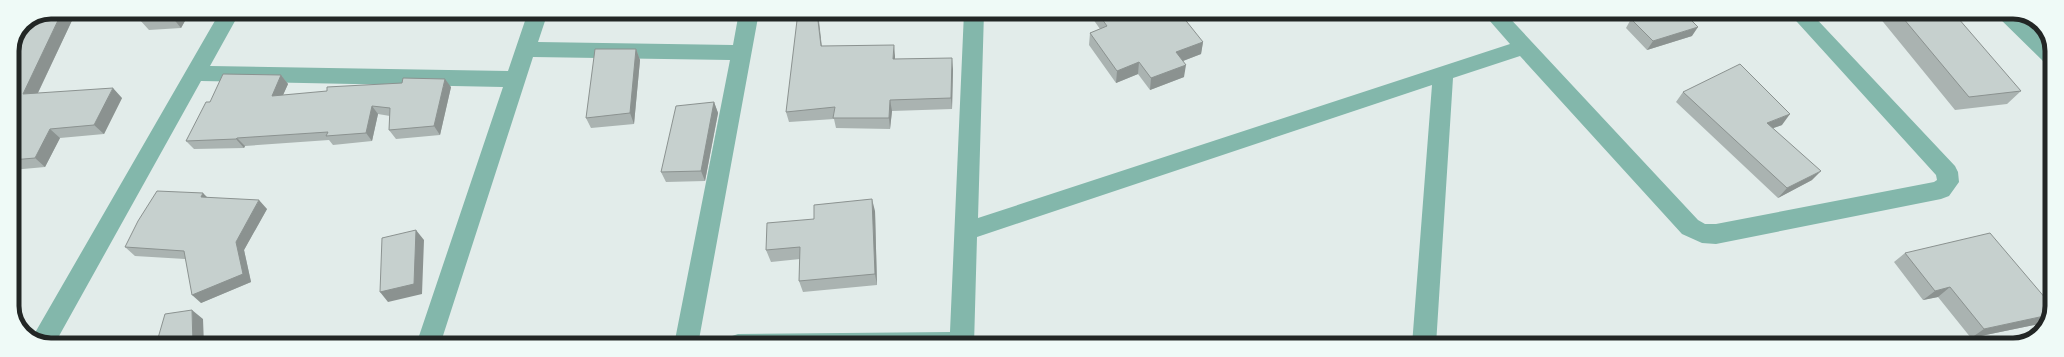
<svg xmlns="http://www.w3.org/2000/svg" width="2064" height="357" font-family="'Golos Text',sans-serif">
  <style>
    .lines { fill: none; stroke-linecap: round; stroke-linejoin: round }
    .street { fill: #83b7ab; fill-rule: evenodd }
    .wall { fill: #aab3b1 }
    .shaded-wall { fill: #8b9290 }
    .building { fill: #c6d0ce; stroke: #8b9290 }
    .rim { fill: none; stroke: #222625; stroke-width: 5 }
  </style>
  <rect width="100%" height="100%" fill="#e2ecea"/>
  <g class="lines">
    <!-- street -->
    <path class="street" d="M220 12H240L210 66 508 71 528 12H548L538 42 733 45 739 12H759L698 345H674L730 60 533 57 440 345H416L503 87 201 81 54 345H46L32 338Z
      M964 12H984L978 218 1510 44 1482 12H1504L1698 220 1705 224H1716L1934 182 1937 180 1936 175 1788 12H1810L1955 166 1958 172 1959 182 1949 196 1941 199 1716 244 1702 243 1682 234 1520 56 1453 78 1436 345H1412L1432 85 977 237 974 345H726L729 337 738 334 950 332Z
      M1993 12H2016L2051 45 2052 65 2045 63Z"/>
  </g>
  <!-- wall -->
  <path class="wall" d="M76 12 38 93 122 98 104 134 60 138 45 167 12 170V51Z
    M142 12H190L181 28 149 30 139 19Z
    M1088 12H1154L1156 15 1203 42 1201 54 1183 61 1184 77 1150 90 1138 74 1116 83 1089 45 1090 33 1100 29Z
    M1875 12H1934L1941 20 2021 91 2007 104 1955 110Z
    M1631 19 1692 36 1647 50 1626 28Z
    M822 46 895 56V59L953 69 952 109 892 111 890 129 836 128 834 119 789 122 786 112Z
    M636 49 640 60 634 124 591 128 586 118Z
    M281 75 288 84 283 95 451 87 440 135 396 139 389 130 390 116 378 114 372 141 333 145 329 140 245 146 244 148 194 149 186 141 210 102Z
    M1683 92 1782 125 1773 128 1812 180 1778 198 1676 102Z
    M714 102 718 113 705 181 666 182 661 172Z
    M208 197 267 209 244 250 251 282 201 303 185 259 135 256 125 247Z
    M875 211 877 285 803 292 799 281 800 259 771 262 766 250 814 219Z
    M1905 253 2052 311 2046 321 2044 323 1971 338 1938 297 1923 300 1894 262Z"/>
  <!-- shaded-wall -->
  <path class="shaded-wall" d="M62 12H76L33 103 23 94Z
    M175 12H190L181 28 172 17Z
    M817 12H818L823 57 821 46Z
    M1698 27 1692 36 1647 50 1653 41Z
    M1203 42 1201 54 1175 64 1176 52Z
    M894 45 895 56V70L893 59Z
    M636 49 640 60 634 124 630 113Z
    M952 58 953 69 952 109 951 98Z
    M1139 62 1138 74 1116 83 1117 71Z
    M1186 65 1184 77 1150 90 1151 78Z
    M281 75 288 84 279 104 272 96Z
    M445 79 451 87 440 135 434 126Z
    M113 88 122 98 104 134 94 125Z
    M890 100 892 111 890 129 889 118Z
    M714 102 718 113 705 181 701 171Z
    M372 106 378 114 372 141 366 133Z
    M1790 114 1782 125 1759 133 1767 123Z
    M50 129 60 138 45 167 35 158Z
    M237 138 245 146 244 148 236 139Z
    M1821 171 1812 180 1778 198 1787 188Z
    M203 193 212 202 201 197Z
    M872 199 875 211 877 285 875 274Z
    M259 200 267 209 244 250 251 282 201 303 192 295 236 242Z
    M416 230 424 240 422 294 388 302 380 292Z
    M1950 287 1938 297 1923 300 1935 291Z
    M192 310 203 319 204 345H193Z
    M2049 315 2046 321 2044 323 1971 338 1984 329Z"/>
  <!-- building -->
  <path class="building" d="M51 12H62L23 94 113 88 94 125 50 129 35 158 12 160V51L17 38 25 23Z
    M142 12H175L172 17 139 19Z
    M798 12H817L821 46 894 45 893 59 952 58 951 98 890 100 889 118H833L835 107 786 112Z
    M1097 12H1154L1156 15 1163 12H1179L1203 42 1176 52 1186 65 1151 78 1139 62 1117 71 1090 33 1107 26Z
    M1652 12H1683L1698 27 1653 41 1631 19Z
    M1898 12H1934L1941 20 1958 18 2021 91 1969 97Z
    M595 49H636L630 113 586 118Z
    M1740 64 1790 114 1767 123 1821 171 1787 188 1683 92Z
    M223 74 281 75 272 96 327 91V87L402 83 403 78 445 79 434 126 389 130 390 108 372 106 366 133 326 136 328 132 237 138 236 139 186 141 206 102H210Z
    M714 102 701 171 661 172 676 106Z
    M157 191 203 193 201 197 259 200 236 242 243 274 192 295 184 251 125 247 138 221Z
    M872 199 875 274 799 281 800 247 766 250 767 223 814 219V205Z
    M416 230 414 284 380 292 382 238Z
    M1990 233 2052 306V311L2049 315 1984 329 1950 287 1935 291 1905 253Z
    M192 310 193 345H156L165 314Z"/>
  <!-- crop -->
  <path d="M0 0H2064V357H0ZM51 19H2013A32 32 0 0 1 2045 51V306A32 32 0 0 1 2013 338H51A32 32 0 0 1 19 306V51A32 32 0 0 1 51 19Z" fill="#effaf7" fill-rule="evenodd"/>
  <path class="rim" d="M51 19H2013A32 32 0 0 1 2045 51V306A32 32 0 0 1 2013 338H51A32 32 0 0 1 19 306V51A32 32 0 0 1 51 19Z"/>
</svg>
